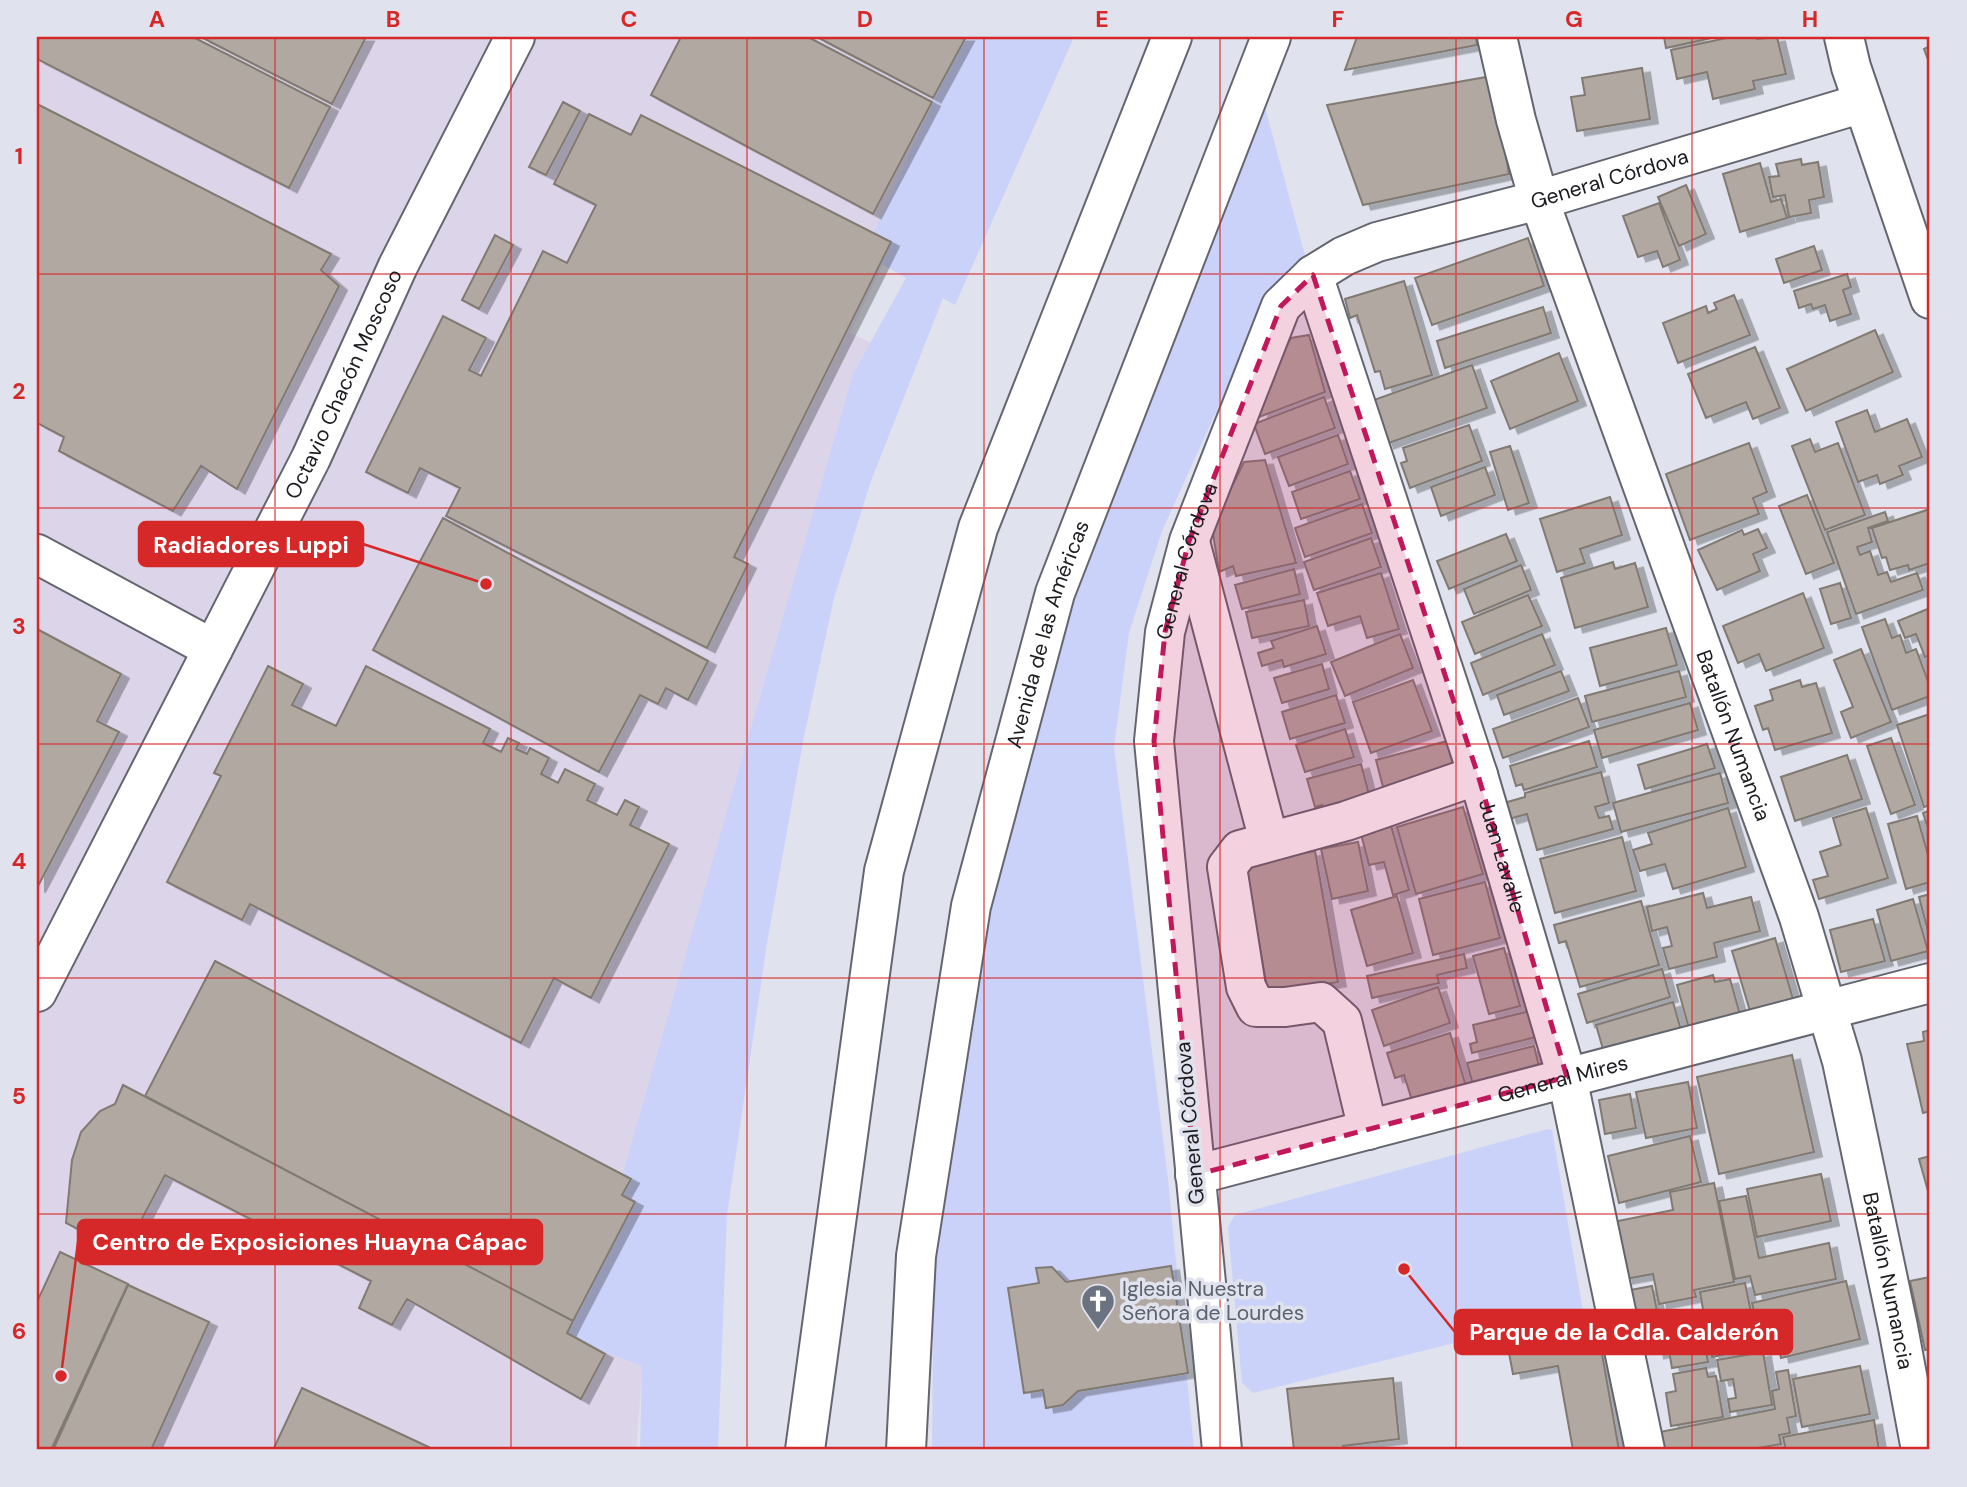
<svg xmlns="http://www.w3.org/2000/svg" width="1967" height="1487" font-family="'DM Sans',sans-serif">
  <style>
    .industrial { fill: #dcd5ea }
    .green { fill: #cbd2f9 }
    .building { fill: #b1a9a1; stroke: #817a72; stroke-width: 2; filter: url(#shadow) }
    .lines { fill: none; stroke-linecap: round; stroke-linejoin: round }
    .minor-casing { stroke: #64666f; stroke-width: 42 }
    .tertiary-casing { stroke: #64666f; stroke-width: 42 }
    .primary-casing { stroke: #64666f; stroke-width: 42 }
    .minor { stroke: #fff; stroke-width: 38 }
    .tertiary { stroke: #fff; stroke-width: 38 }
    .primary { stroke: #fff; stroke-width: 38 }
    .marked { fill: #c2185b; fill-opacity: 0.2; stroke: #c2185b; stroke-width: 5; stroke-dasharray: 14 9; stroke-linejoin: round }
    .grid { fill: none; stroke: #d62828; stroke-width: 2; stroke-opacity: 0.55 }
    .labels { text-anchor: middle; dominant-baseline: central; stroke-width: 7; stroke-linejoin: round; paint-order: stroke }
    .street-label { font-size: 21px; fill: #1c1c20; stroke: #e0e2ed }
    .worship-label { font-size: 21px; fill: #5b616d; stroke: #e0e2ed; text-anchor: start }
    .leader { fill: none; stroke: #d62828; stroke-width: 2.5 }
    .callout-dot { fill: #d62828; stroke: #e0e2ed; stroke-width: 2.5 }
    .callout { fill: #d62828; stroke: #d62828; stroke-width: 2.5 }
    .callout-label { font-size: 23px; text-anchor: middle; font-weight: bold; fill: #fff }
    .neatline { fill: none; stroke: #d62828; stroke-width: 2.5 }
    .grid-label { font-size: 23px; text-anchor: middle; font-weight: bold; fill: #d62828 }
  </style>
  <defs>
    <filter id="shadow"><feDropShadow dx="8" dy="4.5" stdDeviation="0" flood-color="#0004"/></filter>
  </defs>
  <rect width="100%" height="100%" fill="#e0e2ed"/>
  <!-- industrial -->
  <path class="industrial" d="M37 37H982L898 233 850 333 894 353 643 1366 636 1450H37Z"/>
  <!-- green -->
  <path class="green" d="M963 37H1074L955 305 943 298 871 481 834 598 804 736 767 943 727 1215 718 1450H640L642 1366 565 1337 621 1179 853 374 906 278 864 254Z
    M1263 100 1307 263 1269 295 1162 531 1129 633 1114 747 1168 1179 1194 1450H932L934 1253 988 908 1066 595Z
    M1548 1129 1552 1130 1583 1311 1253 1393 1242 1383 1228 1227 1235 1215Z"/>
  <!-- building -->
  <path class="building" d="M37 37H193L330 107 289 188 37 59Z
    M201 37H366L332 104Z
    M681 37H808L932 102 873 214 651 95Z
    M817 37H966L933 98Z
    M1357 37H1476L1477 45 1345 70Z
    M1664 37H1716L1666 48Z
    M1731 37H1757V39L1777 37 1786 74 1753 81 1755 89 1713 99 1707 72 1677 79 1671 50Z
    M1930 46V65L1924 49Z
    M1642 68 1650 119 1577 131 1571 97 1585 95 1582 78Z
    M1492 76 1509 174 1363 205 1327 105Z
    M563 102 580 111 546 175 529 167Z
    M37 104 331 254 321 270 339 286 237 489 201 466 173 511 59 451 64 437 37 423Z
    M589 114 631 135 641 115 891 242 734 557 748 564 707 648 446 516 460 488 420 468 408 493 366 472 443 316 486 338 469 370 481 376 543 251 567 263 596 205 554 184Z
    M1801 159 1802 165 1818 162 1824 197 1809 200 1811 213 1789 217 1785 195 1773 197 1769 177 1779 176 1776 164Z
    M1760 163 1771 202 1781 199 1787 218 1740 232 1723 174Z
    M1686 185 1706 234 1679 246 1658 197Z
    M1659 203 1680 260 1663 267 1657 251 1638 257 1623 216Z
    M495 235 513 245 479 309 462 300Z
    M1528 238 1544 286 1432 325 1415 278Z
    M1814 246 1822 270 1784 283 1776 259Z
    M1847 274 1851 287 1843 290 1851 314 1830 321 1825 305 1813 309 1811 304 1799 308 1794 291Z
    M1404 281 1432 375 1385 389 1380 371 1375 372 1357 315 1350 318 1345 299Z
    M1734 295 1750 335 1678 363 1663 323 1706 306 1708 313 1717 309 1714 303Z
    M1543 307 1551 333 1445 368 1437 341Z
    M1875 330 1893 372 1806 411 1787 369Z
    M1309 335 1325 392 1259 417 1269 377 1291 338Z
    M1755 347 1780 408 1753 419 1746 402 1706 418 1688 374Z
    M1559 353 1578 401 1510 429 1491 381Z
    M1472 365 1487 408 1386 444 1371 401Z
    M1324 397 1335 428 1265 454 1254 424Z
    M1867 410 1875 432 1907 419 1922 457 1899 466 1903 475 1880 484 1877 475 1858 482 1836 422Z
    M1469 425 1482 461 1410 488 1401 463 1407 461 1403 448Z
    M1338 435 1348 464 1289 486 1278 457Z
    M1810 439 1815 452 1838 443 1865 515 1825 530 1792 446Z
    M1749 443 1767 492 1753 498 1759 514 1690 540 1666 474Z
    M1510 446 1529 503 1508 510 1490 452Z
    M1265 460 1296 563 1236 576 1233 566 1219 572 1212 527 1244 462Z
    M1485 467 1495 495 1441 516 1431 487Z
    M1350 471 1360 499 1301 519 1292 492Z
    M1807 495 1834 563 1806 574 1779 506Z
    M1610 497 1622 535 1580 549 1585 563 1557 572 1540 519Z
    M1362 504 1372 533 1305 557 1295 528Z
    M1930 509V563L1909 570 1908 565 1890 570 1886 557 1882 558 1872 528Z
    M1885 512 1888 521 1868 528 1872 542 1857 547 1860 555 1870 551 1878 575 1887 572 1891 582 1917 573 1923 590 1856 614 1827 532Z
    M443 518 708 661 688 700 666 688 658 704 640 695 599 772 373 650Z
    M1758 529 1767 548 1753 554 1760 571 1717 590 1698 550 1742 530 1744 535Z
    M1506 534 1517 561 1449 589 1437 561Z
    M1371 538 1381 567 1314 590 1304 562Z
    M1613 562 1615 569 1635 563 1648 607 1575 628 1561 578Z
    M1521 565 1531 590 1474 614 1464 589Z
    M1294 569 1300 594 1242 609 1235 585Z
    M1381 573 1399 629 1367 638 1360 616 1328 626 1317 593Z
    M1840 583 1851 618 1831 624 1820 589Z
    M1803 593 1824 648 1766 671 1759 654 1738 663 1723 626Z
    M1528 595 1542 626 1475 654 1462 622Z
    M1304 600 1309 626 1252 638 1246 612Z
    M1930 608V655L1925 657 1916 634 1905 638 1898 621Z
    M1885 619 1892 638 1900 635 1906 653 1916 649 1930 687V696L1892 710 1862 627Z
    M1317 626 1326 654 1284 667 1282 660 1262 666 1258 653 1274 648 1271 641Z
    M1666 628 1677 665 1600 686 1590 648Z
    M37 629 121 674 97 721 119 732 37 888Z
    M1400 634 1413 668 1345 696 1331 662Z
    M1542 634 1555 665 1483 695 1471 663Z
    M1861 649 1891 722 1851 738 1841 712 1853 707 1834 660Z
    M1322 664 1329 689 1282 703 1274 678Z
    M268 666 303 684 292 705 336 726 366 666 490 729 483 743 501 752 508 738 519 743 516 749 527 754 530 748 549 758 541 774 558 783 565 769 595 784 587 800 617 815 625 800 639 807 630 825 669 844 591 998 554 978 521 1043 250 904 242 920 167 882 221 776 214 773Z
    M1561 671 1569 691 1504 715 1497 695Z
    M1679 671 1686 697 1592 722 1585 696Z
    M1413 680 1432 731 1371 753 1353 702Z
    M1800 680 1802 687 1816 683 1832 733 1775 750 1768 728 1763 730 1755 706 1773 700 1770 690Z
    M1336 695 1345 723 1290 739 1282 712Z
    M1578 698 1589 727 1503 758 1493 729Z
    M1690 703 1698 730 1602 758 1594 730Z
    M1930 714V805L1924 807 1897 725Z
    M1345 729 1354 757 1305 772 1296 745Z
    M1891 738 1915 805 1891 814 1867 746Z
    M1447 741 1454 768 1383 787 1376 760Z
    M1589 741 1597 767 1524 790 1522 784 1516 786 1510 766Z
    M1707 744 1715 768 1645 789 1638 765Z
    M1847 755 1862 799 1795 821 1781 777Z
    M1361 764 1371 802 1325 815 1322 805 1315 807 1307 779Z
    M1601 772 1609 803 1595 807 1599 818 1609 816 1613 829 1537 850 1527 814 1509 819 1504 803 1525 797V793Z
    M1720 773 1728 803 1621 832 1613 803Z
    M1463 807 1483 874 1416 894 1397 827Z
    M1728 808 1746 867 1673 889 1665 864 1640 871 1633 850 1652 844 1648 833Z
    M1866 808 1888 878 1819 899 1813 880 1828 876 1820 852 1841 845 1833 818Z
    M1930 810V834L1923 813Z
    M1917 816 1930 862V882L1906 889 1888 824Z
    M1390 822 1409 890 1393 895 1384 862 1369 865 1360 830Z
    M1622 837 1636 891 1555 913 1540 859Z
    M1358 842 1368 891 1332 899 1321 849Z
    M1315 851 1338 982 1268 994 1245 863Z
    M1485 882 1500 938 1433 955 1419 899Z
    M1703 893 1707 908 1751 897 1760 931 1714 943 1717 957 1669 969 1663 948 1672 946 1667 927 1652 931 1647 907Z
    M1930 894V939L1919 897Z
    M1397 896 1413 953 1367 966 1351 910Z
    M1913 899 1928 951 1891 961 1877 910Z
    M1641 901 1659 965 1580 987 1566 941 1559 943 1554 925Z
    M1873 919 1885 961 1841 972 1830 930Z
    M1775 938 1793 999 1750 1011 1732 951Z
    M1504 948 1520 1006 1489 1014 1473 956Z
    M1464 954 1467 968 1437 975 1439 983 1372 998 1367 976Z
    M215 961 631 1179 622 1195 635 1202 573 1321 145 1096Z
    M1662 969 1670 997 1587 1023 1578 994Z
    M1713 975 1715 982 1730 979 1742 1022 1691 1036 1677 985Z
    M1438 987 1450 1023 1384 1046 1372 1010Z
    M1673 1002 1682 1034 1605 1056 1596 1025Z
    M1530 1011 1536 1037 1472 1053 1470 1044 1477 1042 1473 1025Z
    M1930 1030V1111L1923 1113 1907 1044 1924 1041 1923 1032Z
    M1450 1033 1468 1093 1415 1110 1404 1075 1395 1078 1387 1053Z
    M1534 1046 1541 1075 1475 1092 1467 1063Z
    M1792 1055 1814 1152 1719 1174 1697 1077Z
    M1688 1082 1697 1128 1646 1138 1636 1092Z
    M123 1085 573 1321 567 1333 605 1354 581 1399 407 1299 392 1325 359 1308 371 1281 165 1175 124 1253 66 1223 72 1160 81 1132 100 1111 115 1104Z
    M1630 1094 1636 1128 1605 1134 1599 1100Z
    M1690 1136 1701 1182 1619 1203 1608 1156Z
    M1930 1156V1198L1919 1159Z
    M1821 1174 1831 1221 1757 1237 1747 1189Z
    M1714 1183 1734 1282 1694 1290 1696 1297 1659 1304 1653 1274 1625 1279 1613 1222 1673 1210 1670 1192Z
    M1746 1196 1759 1258 1829 1243 1836 1279 1755 1295 1750 1276 1735 1279 1719 1201Z
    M60 1252 128 1284 51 1450H37V1302Z
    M1171 1266 1188 1373 1078 1391 1063 1405 1046 1408 1043 1390 1024 1393 1008 1288 1039 1283 1036 1268 1052 1267 1066 1282Z
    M1930 1277V1349L1925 1350 1910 1281Z
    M1846 1281 1860 1339 1781 1358 1774 1327 1759 1331 1752 1303Z
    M1745 1283 1758 1347 1712 1357 1708 1338 1718 1337 1717 1330 1730 1328 1727 1311 1704 1315 1700 1292Z
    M128 1285 209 1322 151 1450H53Z
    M1652 1286 1658 1316 1631 1322 1625 1291Z
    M1692 1317 1694 1329 1702 1327 1708 1362 1672 1368 1669 1351 1656 1354 1651 1324Z
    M1599 1337 1619 1450H1573L1558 1366 1513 1374 1509 1353Z
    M1763 1352 1772 1405 1730 1412 1728 1399 1736 1398 1733 1379 1721 1381 1717 1360Z
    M1860 1366 1870 1414 1802 1427 1793 1379Z
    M1706 1368 1708 1377 1716 1376 1723 1417 1671 1426 1666 1393 1676 1391 1673 1374Z
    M1788 1370 1796 1416 1787 1418 1790 1433 1779 1435 1781 1444 1746 1450H1663L1660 1432 1775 1409 1772 1391 1779 1389 1776 1372Z
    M1393 1378 1399 1439 1343 1446V1450H1294L1287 1389Z
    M302 1388 435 1450H273Z
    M1874 1420 1879 1450H1786L1783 1437Z"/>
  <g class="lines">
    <!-- minor casing -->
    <g class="minor-casing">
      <g id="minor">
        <path id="s1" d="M1497 37 1516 120 1539 200 1799 917 1842 1061 1898 1327 1921 1450"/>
        <path id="s2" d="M1313 275 1478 775 1567 1077 1645 1450"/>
        <path d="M1190 542 1269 841"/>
        <path d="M37 554 213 649"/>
        <path d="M1368 1130 1342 1021 1321 1002 1285 1007H1256L1246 987 1227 867 1240 850 1346 821 1478 775"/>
        <path id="s3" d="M1195 1175 1930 983"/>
        <path id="s4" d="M1222 1450 1154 741 1165 632 1189 541 1281 306 1313 275 1344 256 1377 242 1539 200 1863 103"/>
      </g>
    </g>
    <!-- tertiary casing -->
    <g class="tertiary-casing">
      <g id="tertiary">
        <path d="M1844 37 1851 67 1930 299"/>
        <path id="s5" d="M37 992 311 458 398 266 515 37"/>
      </g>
    </g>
    <!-- primary casing -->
    <g class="primary-casing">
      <g id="primary">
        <path d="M805 1450 884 871 978 528 1172 37"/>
        <path id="s6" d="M906 1450 916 1256 971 906 1055 593 1271 37"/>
      </g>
    </g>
    <!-- minor -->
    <use href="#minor" class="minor"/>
    <!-- tertiary -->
    <use href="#tertiary" class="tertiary"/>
    <!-- primary -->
    <use href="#primary" class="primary"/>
  </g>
  <!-- marked area -->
  <path class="marked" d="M1313 275 1478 775 1567 1077 1195 1175 1154 741 1165 632 1189 541 1281 306Z"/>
  <!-- grid -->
  <path class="grid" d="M275 37V1450M511 37V1450M747 37V1450M984 37V1450M1220 37V1450M1456 37V1450M1692 37V1450M37 274H1930M37 508H1930M37 744H1930M37 978H1930M37 1214H1930"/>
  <!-- icons -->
  <defs>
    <g id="church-pin" transform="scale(1.75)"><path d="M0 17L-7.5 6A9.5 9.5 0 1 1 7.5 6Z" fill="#6b7280" stroke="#e0e2ed"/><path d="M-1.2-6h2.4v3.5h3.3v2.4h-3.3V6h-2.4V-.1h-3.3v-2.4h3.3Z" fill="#fff"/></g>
  </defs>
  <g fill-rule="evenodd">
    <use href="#church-pin" x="1098" y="1301"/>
  </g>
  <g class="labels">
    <!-- street labels -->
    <g class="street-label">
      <text stroke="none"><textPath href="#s4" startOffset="1526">General Córdova</textPath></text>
      <text stroke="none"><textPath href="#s5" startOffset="681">Octavio Chacón Moscoso</textPath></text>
      <text stroke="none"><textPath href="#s4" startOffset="896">General Córdova</textPath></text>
      <text stroke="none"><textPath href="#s6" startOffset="831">Avenida de las Américas</textPath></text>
      <text stroke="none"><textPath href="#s1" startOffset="738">Batallón Numancia</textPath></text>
      <text stroke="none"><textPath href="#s2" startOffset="611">Juan Lavalle</textPath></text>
      <text stroke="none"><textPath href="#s3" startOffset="380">General Mires</textPath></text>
      <text transform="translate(1190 1123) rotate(-95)">General Córdova</text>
      <text stroke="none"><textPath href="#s1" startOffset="1306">Batallón Numancia</textPath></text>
    </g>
    <!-- worship labels -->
    <g class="worship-label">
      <text x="1122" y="1289">Iglesia Nuestra<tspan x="1122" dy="24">Señora de Lourdes</tspan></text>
    </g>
  </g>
  <!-- callouts -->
  <path class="leader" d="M486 584L363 544M61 1376L78 1242M1404 1269L1455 1332"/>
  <g class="callout-dot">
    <circle cx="486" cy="584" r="7"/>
    <circle cx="61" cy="1376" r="7"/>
    <circle cx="1404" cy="1269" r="7"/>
  </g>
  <g class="callout">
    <rect x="139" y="522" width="224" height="44" rx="7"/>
    <rect x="78" y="1220" width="464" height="44" rx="7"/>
    <rect x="1455" y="1310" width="337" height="44" rx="7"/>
  </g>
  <g class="callout-label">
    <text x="251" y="553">Radiadores Luppi</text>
    <text x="310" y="1250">Centro de Exposiciones Huayna Cápac</text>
    <text x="1624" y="1340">Parque de la Cdla. Calderón</text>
  </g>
  <!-- border -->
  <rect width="1967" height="1487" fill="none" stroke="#e0e2ed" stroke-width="77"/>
  <rect x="38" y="38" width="1890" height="1410" class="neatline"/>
  <g class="grid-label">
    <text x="157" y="27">A</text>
    <text x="393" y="27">B</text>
    <text x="629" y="27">C</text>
    <text x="865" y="27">D</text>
    <text x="1102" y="27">E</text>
    <text x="1338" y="27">F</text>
    <text x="1574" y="27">G</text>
    <text x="1810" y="27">H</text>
    <text x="19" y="164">1</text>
    <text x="19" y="399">2</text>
    <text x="19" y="634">3</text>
    <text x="19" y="869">4</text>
    <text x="19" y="1104">5</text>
    <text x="19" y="1339">6</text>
  </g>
</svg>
